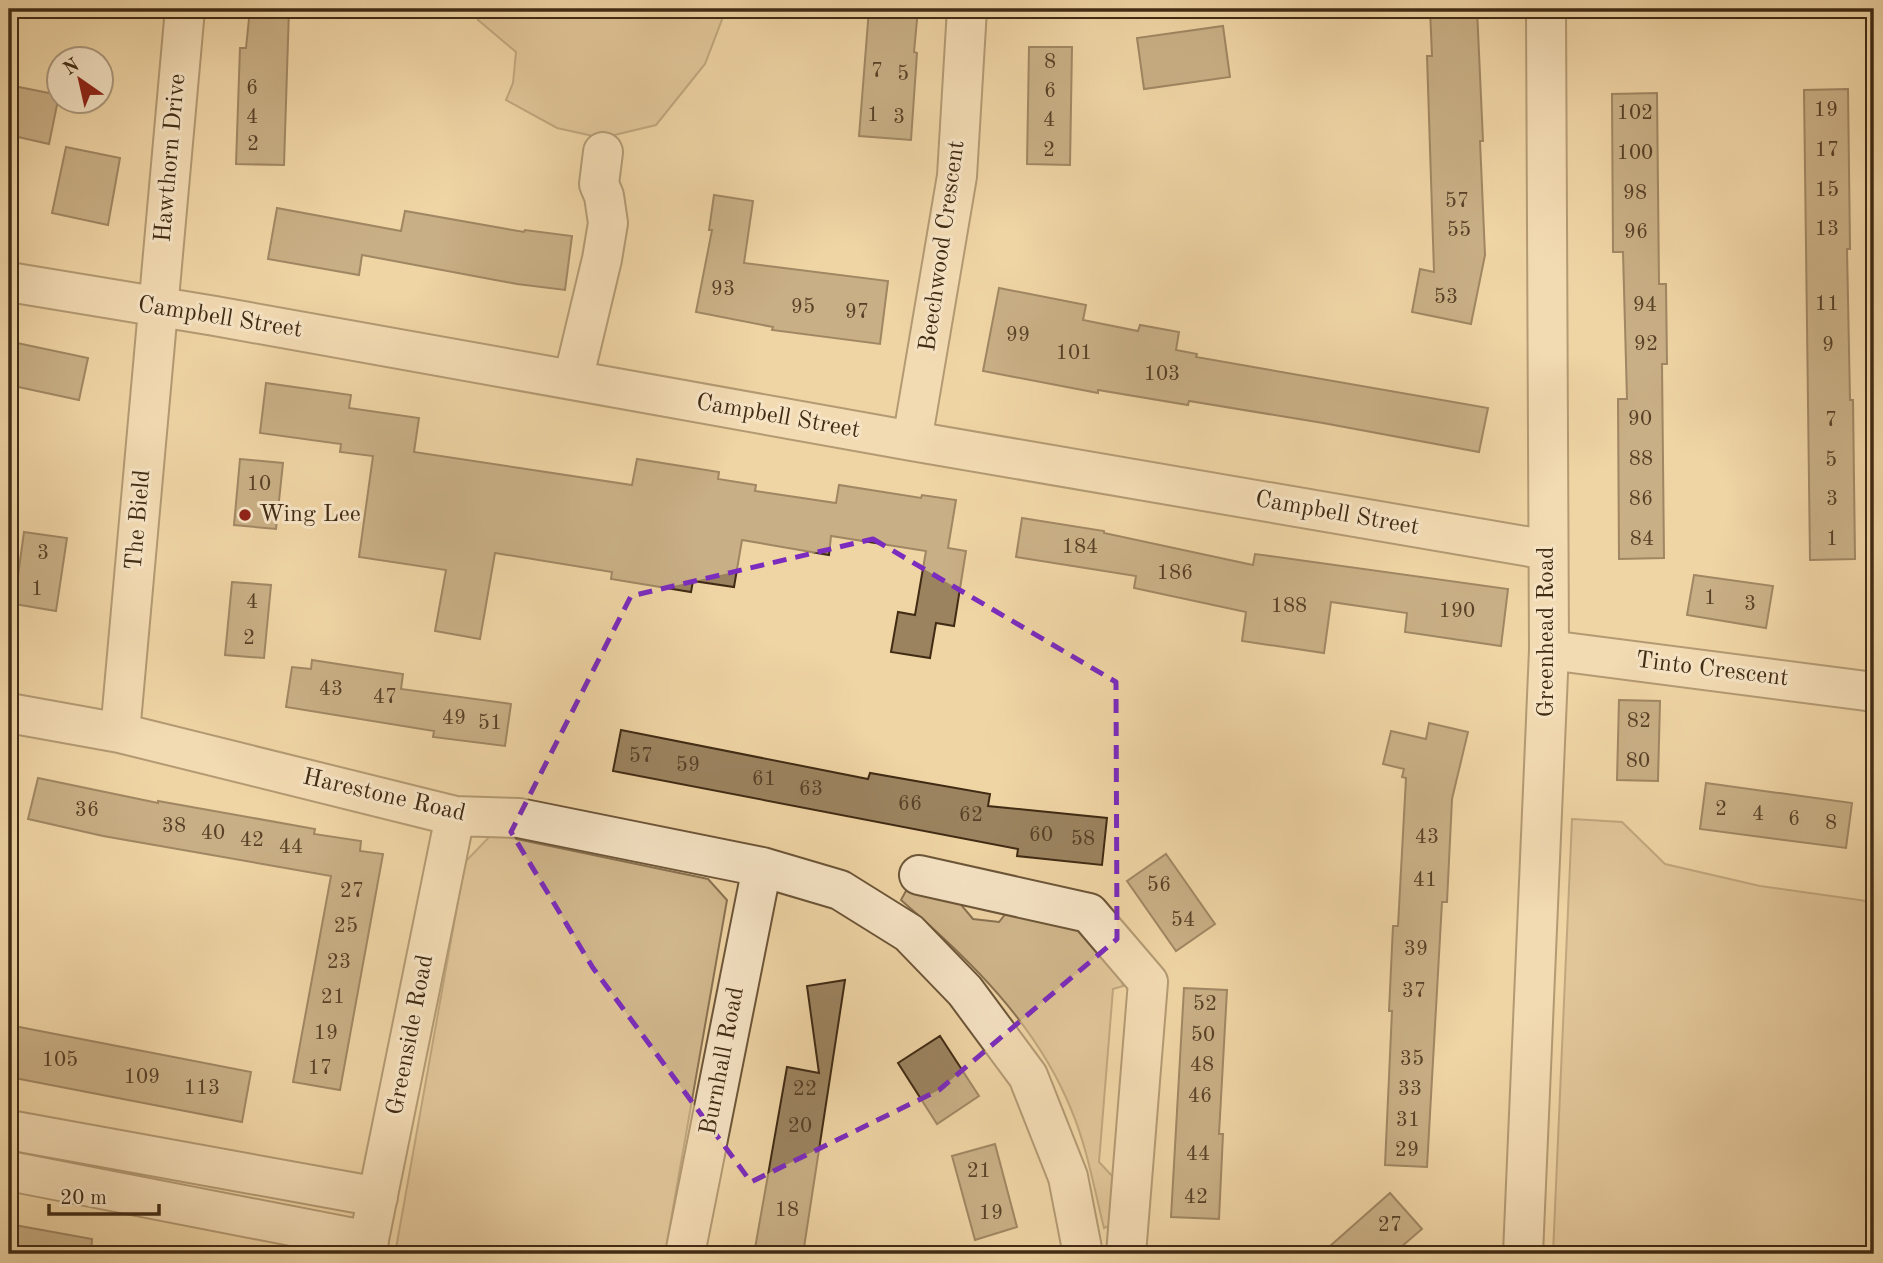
<svg xmlns="http://www.w3.org/2000/svg" width="1883" height="1263" font-family="'Old Standard TT',serif">
  <style>
    .green { fill: #d1b78c; stroke: #897150; stroke-width: 2 }
    .building { fill: #9b835f; stroke: #412b14; stroke-width: 2 }
    .lines { fill: none; stroke-linecap: round; stroke-linejoin: round }
    .minor-casing { stroke: #6c5538; stroke-width: 42 }
    .minor { stroke: #f5e3c4; stroke-width: 38 }
    .marked { fill: none; stroke: #7b2cbf; stroke-width: 5; stroke-dasharray: 14 9; stroke-linejoin: round }
    .poi-dot { fill: #8f2418; stroke: #f5e3c4; stroke-width: 2.5 }
    .labels { text-anchor: middle; dominant-baseline: central; stroke-width: 6; stroke-linejoin: round; paint-order: stroke }
    .number-label { font-size: 21px; fill: #584127 }
    .street-label { font-size: 24px; fill: #412b14; stroke: #f5e3c4 }
    .poi-label { font-size: 24px; fill: #412b14; stroke: #f5e3c4; text-anchor: start }
  </style>
  <rect width="100%" height="100%" fill="#efd4a4"/>
  <filter id="stains"><feTurbulence type="fractalNoise" baseFrequency=".00286" numOctaves="4"/><feColorMatrix values="0 0 0 0 .2 0 0 0 0 .09 0 0 0 0 .02 0 0 0 .5 -.17"/></filter>
  <radialGradient id="worn" r=".72"><stop offset=".6" stop-color="#630" stop-opacity="0"/><stop offset="1" stop-color="#630" stop-opacity=".3"/></radialGradient>
  <!-- green -->
  <path class="green" d="M474 9H726L705 64 656 125 602 138 557 128 506 100 513 83 516 52 478 20Z
    M1572 819 1622 822 1665 864 1760 886 1874 902V1254H1553Z
    M492 834 708 879 727 900 665 1254H395L465 862Z
    M908 887 963 893 962 906 973 919 999 922 1011 907 1085 922 1119 966 1123 986 1113 989 1099 1162 1112 1176 1111 1225 1104 1228C1094 1188 1087 1147 1071 1109 1036 1023 969 959 901 900Z"/>
  <!-- building -->
  <path class="building" d="M250 9H289L284 165 236 164 240 48H246Z
    M869 9H918L914 52 917 53 911 140 859 136Z
    M1430 9H1477L1483 141H1480L1485 255 1471 324 1412 312 1420 269 1434 272 1427 56H1432Z
    M1223 26 1230 77 1144 89 1137 38Z
    M1029 47H1072L1070 165 1027 164Z
    M9 85 59 95 49 144 9 135Z
    M1848 89 1850 249H1847L1850 400H1853L1855 559 1810 560 1804 90Z
    M1657 93 1659 284H1666L1667 364H1662L1664 558 1619 559 1618 399H1627L1623 252H1613L1612 94Z
    M66 147 120 158 108 225 52 213Z
    M714 195 753 201 744 263 888 281 880 344 772 330 773 327 696 312 712 230H709Z
    M277 208 401 231 405 211 524 232 525 230 572 236 565 290 517 284 362 255 359 275 268 259Z
    M999 288 1086 305 1083 320 1138 331 1140 325 1179 332 1176 350 1197 354 1196 357 1488 408 1479 452 1323 423 1189 401 1188 405 1098 390V393L983 371Z
    M17 343 88 358 79 400 9 385Z
    M266 383 351 395 349 408 419 418 414 452 632 485 637 459 719 472 718 479 756 485 755 491 836 503 839 485 921 498 922 495 956 500 948 548 966 551 954 626 936 623 930 658 891 652 898 612 915 615 926 551 831 536 829 555 742 540 734 587 693 581 691 592 611 579 612 572 495 553 480 639 435 631 446 570 359 557 373 456 340 452 341 444 260 433Z
    M240 459 283 463 276 529 234 525Z
    M1022 518 1104 531V533L1253 565 1255 554 1508 589 1501 646 1405 632 1407 613 1331 602 1324 653 1242 641 1246 612 1134 588 1136 576 1016 557Z
    M24 532 67 538 56 611 14 604Z
    M1694 575 1773 586 1766 628 1687 615Z
    M232 582 271 585 264 658 225 655Z
    M312 660 403 674 401 689 511 704 505 746 433 737 434 731 286 707 292 667 311 669Z
    M1619 700 1660 701 1658 781 1617 780Z
    M1429 723 1468 732 1452 799 1447 902H1442L1427 1167 1385 1165 1392 1011H1389L1393 926H1398L1406 778 1402 777 1404 769 1383 764 1391 731 1426 739Z
    M621 730 868 779 870 773 990 794 988 806 1107 818 1102 865 1017 856 1018 849 613 771Z
    M38 778 158 803V801L315 829 314 834 361 841 360 851 383 854 340 1090 293 1082 331 876 103 836 28 819Z
    M1706 783 1852 803 1846 848 1700 829Z
    M1166 854 1215 924 1176 951 1127 881Z
    M845 980 803 1254H754L787 1067 819 1073 807 986Z
    M1184 988 1227 990 1219 1134H1223L1219 1219 1171 1217Z
    M9 1025 251 1072 242 1122 9 1077Z
    M940 1036 979 1096 937 1124 898 1063Z
    M995 1144 1017 1227 975 1240 952 1156Z
    M1390 1193 1422 1229 1393 1254H1321Z
    M9 1224 92 1239 91 1254H9Z"/>
  <g class="lines">
    <!-- minor casing -->
    <g class="minor-casing">
      <path id="minor" d="M9 282 215 316 912 441 1548 550
        M573 380 602 259 608 223 604 196 599 184 603 152
        M912 441 957 176 967 9
        M1549 650 1874 692
        M9 713 120 733 455 816 519 818 762 867 840 890 909 933 965 991 1028 1076 1068 1177 1083 1254
        M120 733 185 9
        M919 875 1089 913 1148 982 1126 1254
        M9 1130 378 1197
        M9 1171 369 1241
        M366 1254 455 816
        M685 1254 762 867
        M1523 1254 1549 650 1546 9"/>
    </g>
    <!-- minor -->
    <use href="#minor" class="minor"/>
  </g>
  <!-- marked area -->
  <path d="M0 0H1883V1263H0ZM873 539 1116 682 1117 939 939 1090 751 1182 593 968 511 832 631 596Z" fill="#efd4a4" fill-opacity=".55" fill-rule="evenodd"/>
  <path class="marked" d="M873 539 1116 682 1117 939 939 1090 751 1182 593 968 511 832 631 596Z"/>
  <!-- markers -->
  <circle class="poi-dot" cx="245" cy="515" r="7"/>
  <g class="labels">
    <!-- number labels -->
    <g class="number-label">
      <text x="1050" y="62">8</text>
      <text x="877" y="71">7</text>
      <text x="903" y="74">5</text>
      <text x="252" y="88">6</text>
      <text x="1050" y="91">6</text>
      <text x="1826" y="110">19</text>
      <text x="1635" y="113">102</text>
      <text x="873" y="115">1</text>
      <text x="252" y="117">4</text>
      <text x="899" y="117">3</text>
      <text x="1049" y="120">4</text>
      <text x="253" y="144">2</text>
      <text x="1049" y="150">2</text>
      <text x="1827" y="150">17</text>
      <text x="1635" y="153">100</text>
      <text x="1827" y="190">15</text>
      <text x="1635" y="193">98</text>
      <text x="1457" y="201">57</text>
      <text x="1827" y="229">13</text>
      <text x="1459" y="230">55</text>
      <text x="1636" y="232">96</text>
      <text x="723" y="289">93</text>
      <text x="1446" y="297">53</text>
      <text x="1827" y="304">11</text>
      <text x="1645" y="305">94</text>
      <text x="803" y="307">95</text>
      <text x="857" y="312">97</text>
      <text x="1018" y="335">99</text>
      <text x="1646" y="344">92</text>
      <text x="1828" y="345">9</text>
      <text x="1074" y="353">101</text>
      <text x="1162" y="374">103</text>
      <text x="1640" y="419">90</text>
      <text x="1831" y="420">7</text>
      <text x="1641" y="459">88</text>
      <text x="1831" y="460">5</text>
      <text x="259" y="484">10</text>
      <text x="1641" y="499">86</text>
      <text x="1832" y="499">3</text>
      <text x="1642" y="539">84</text>
      <text x="1832" y="539">1</text>
      <text x="1080" y="547">184</text>
      <text x="43" y="553">3</text>
      <text x="1175" y="573">186</text>
      <text x="37" y="589">1</text>
      <text x="1710" y="598">1</text>
      <text x="252" y="602">4</text>
      <text x="1750" y="604">3</text>
      <text x="1289" y="606">188</text>
      <text x="1457" y="611">190</text>
      <text x="249" y="638">2</text>
      <text x="331" y="689">43</text>
      <text x="385" y="697">47</text>
      <text x="454" y="718">49</text>
      <text x="1639" y="721">82</text>
      <text x="490" y="723">51</text>
      <text x="641" y="756">57</text>
      <text x="1638" y="761">80</text>
      <text x="688" y="765">59</text>
      <text x="764" y="779">61</text>
      <text x="811" y="789">63</text>
      <text x="910" y="804">66</text>
      <text x="1721" y="809">2</text>
      <text x="87" y="810">36</text>
      <text x="1758" y="814">4</text>
      <text x="971" y="815">62</text>
      <text x="1794" y="819">6</text>
      <text x="1831" y="823">8</text>
      <text x="174" y="826">38</text>
      <text x="213" y="833">40</text>
      <text x="1041" y="835">60</text>
      <text x="1427" y="837">43</text>
      <text x="1083" y="839">58</text>
      <text x="252" y="840">42</text>
      <text x="291" y="847">44</text>
      <text x="1425" y="880">41</text>
      <text x="1159" y="885">56</text>
      <text x="352" y="891">27</text>
      <text x="1183" y="920">54</text>
      <text x="346" y="926">25</text>
      <text x="1416" y="949">39</text>
      <text x="339" y="962">23</text>
      <text x="1414" y="991">37</text>
      <text x="333" y="997">21</text>
      <text x="1205" y="1004">52</text>
      <text x="326" y="1033">19</text>
      <text x="1203" y="1035">50</text>
      <text x="1412" y="1059">35</text>
      <text x="60" y="1060">105</text>
      <text x="1202" y="1065">48</text>
      <text x="320" y="1068">17</text>
      <text x="142" y="1077">109</text>
      <text x="202" y="1088">113</text>
      <text x="805" y="1089">22</text>
      <text x="1410" y="1089">33</text>
      <text x="1200" y="1096">46</text>
      <text x="1408" y="1120">31</text>
      <text x="800" y="1126">20</text>
      <text x="1407" y="1150">29</text>
      <text x="1198" y="1154">44</text>
      <text x="979" y="1171">21</text>
      <text x="1196" y="1197">42</text>
      <text x="787" y="1210">18</text>
      <text x="991" y="1213">19</text>
      <text x="1390" y="1225">27</text>
    </g>
    <!-- street labels -->
    <g class="street-label">
      <text transform="translate(171 158) rotate(-85)">Hawthorn Drive</text>
      <text transform="translate(943 246) rotate(-82)">Beechwood Crescent</text>
      <text transform="translate(220 318) rotate(9)">Campbell Street</text>
      <text transform="translate(778 417) rotate(10)">Campbell Street</text>
      <text transform="translate(1337 514) rotate(10)">Campbell Street</text>
      <text transform="translate(139 520) rotate(-85)">The Bield</text>
      <text transform="translate(1547 632) rotate(-90)">Greenhead Road</text>
      <text transform="translate(1712 670) rotate(7)">Tinto Crescent</text>
      <text transform="translate(384 796) rotate(13)">Harestone Road</text>
      <text transform="translate(411 1035) rotate(-79)">Greenside Road</text>
      <text transform="translate(723 1061) rotate(-79)">Burnhall Road</text>
    </g>
    <!-- poi labels -->
    <g class="poi-label">
      <text x="259" y="515">Wing Lee</text>
    </g>
  </g>
  <!-- margin -->
  <rect width="1883" height="1263" fill="none" stroke="#efd4a4" stroke-width="35"/>
  <rect x="10" y="10" width="1862" height="1242" fill="none" stroke="#412b14" stroke-width="3.5"/>
  <rect x="18" y="18" width="1848" height="1228" fill="none" stroke="#412b14" stroke-width="2"/>
  <!-- north arrow -->
  <g transform="translate(80 80) rotate(326)"><circle r="33" fill="#f5e3c4" stroke="#ad997e" stroke-width="2"/>
  <path d="M0-5L12 26L0 18L-12 26Z" fill="#8f2418"/>
  <text y="-10" font-size="19" font-weight="bold" text-anchor="middle" fill="#412b14">N</text>
  </g>
  <!-- scale -->
  <path d="M49 1204v10h110v-10" fill="none" stroke="#412b14" stroke-width="3.5"/>
  <text x="60" y="1204" font-size="21" fill="#412b14" stroke="#f5e3c4" stroke-width="5" paint-order="stroke">20 m</text>
  <rect width="100%" height="100%" filter="url(#stains)"/>
  <rect width="100%" height="100%" fill="url(#worn)"/>
</svg>
